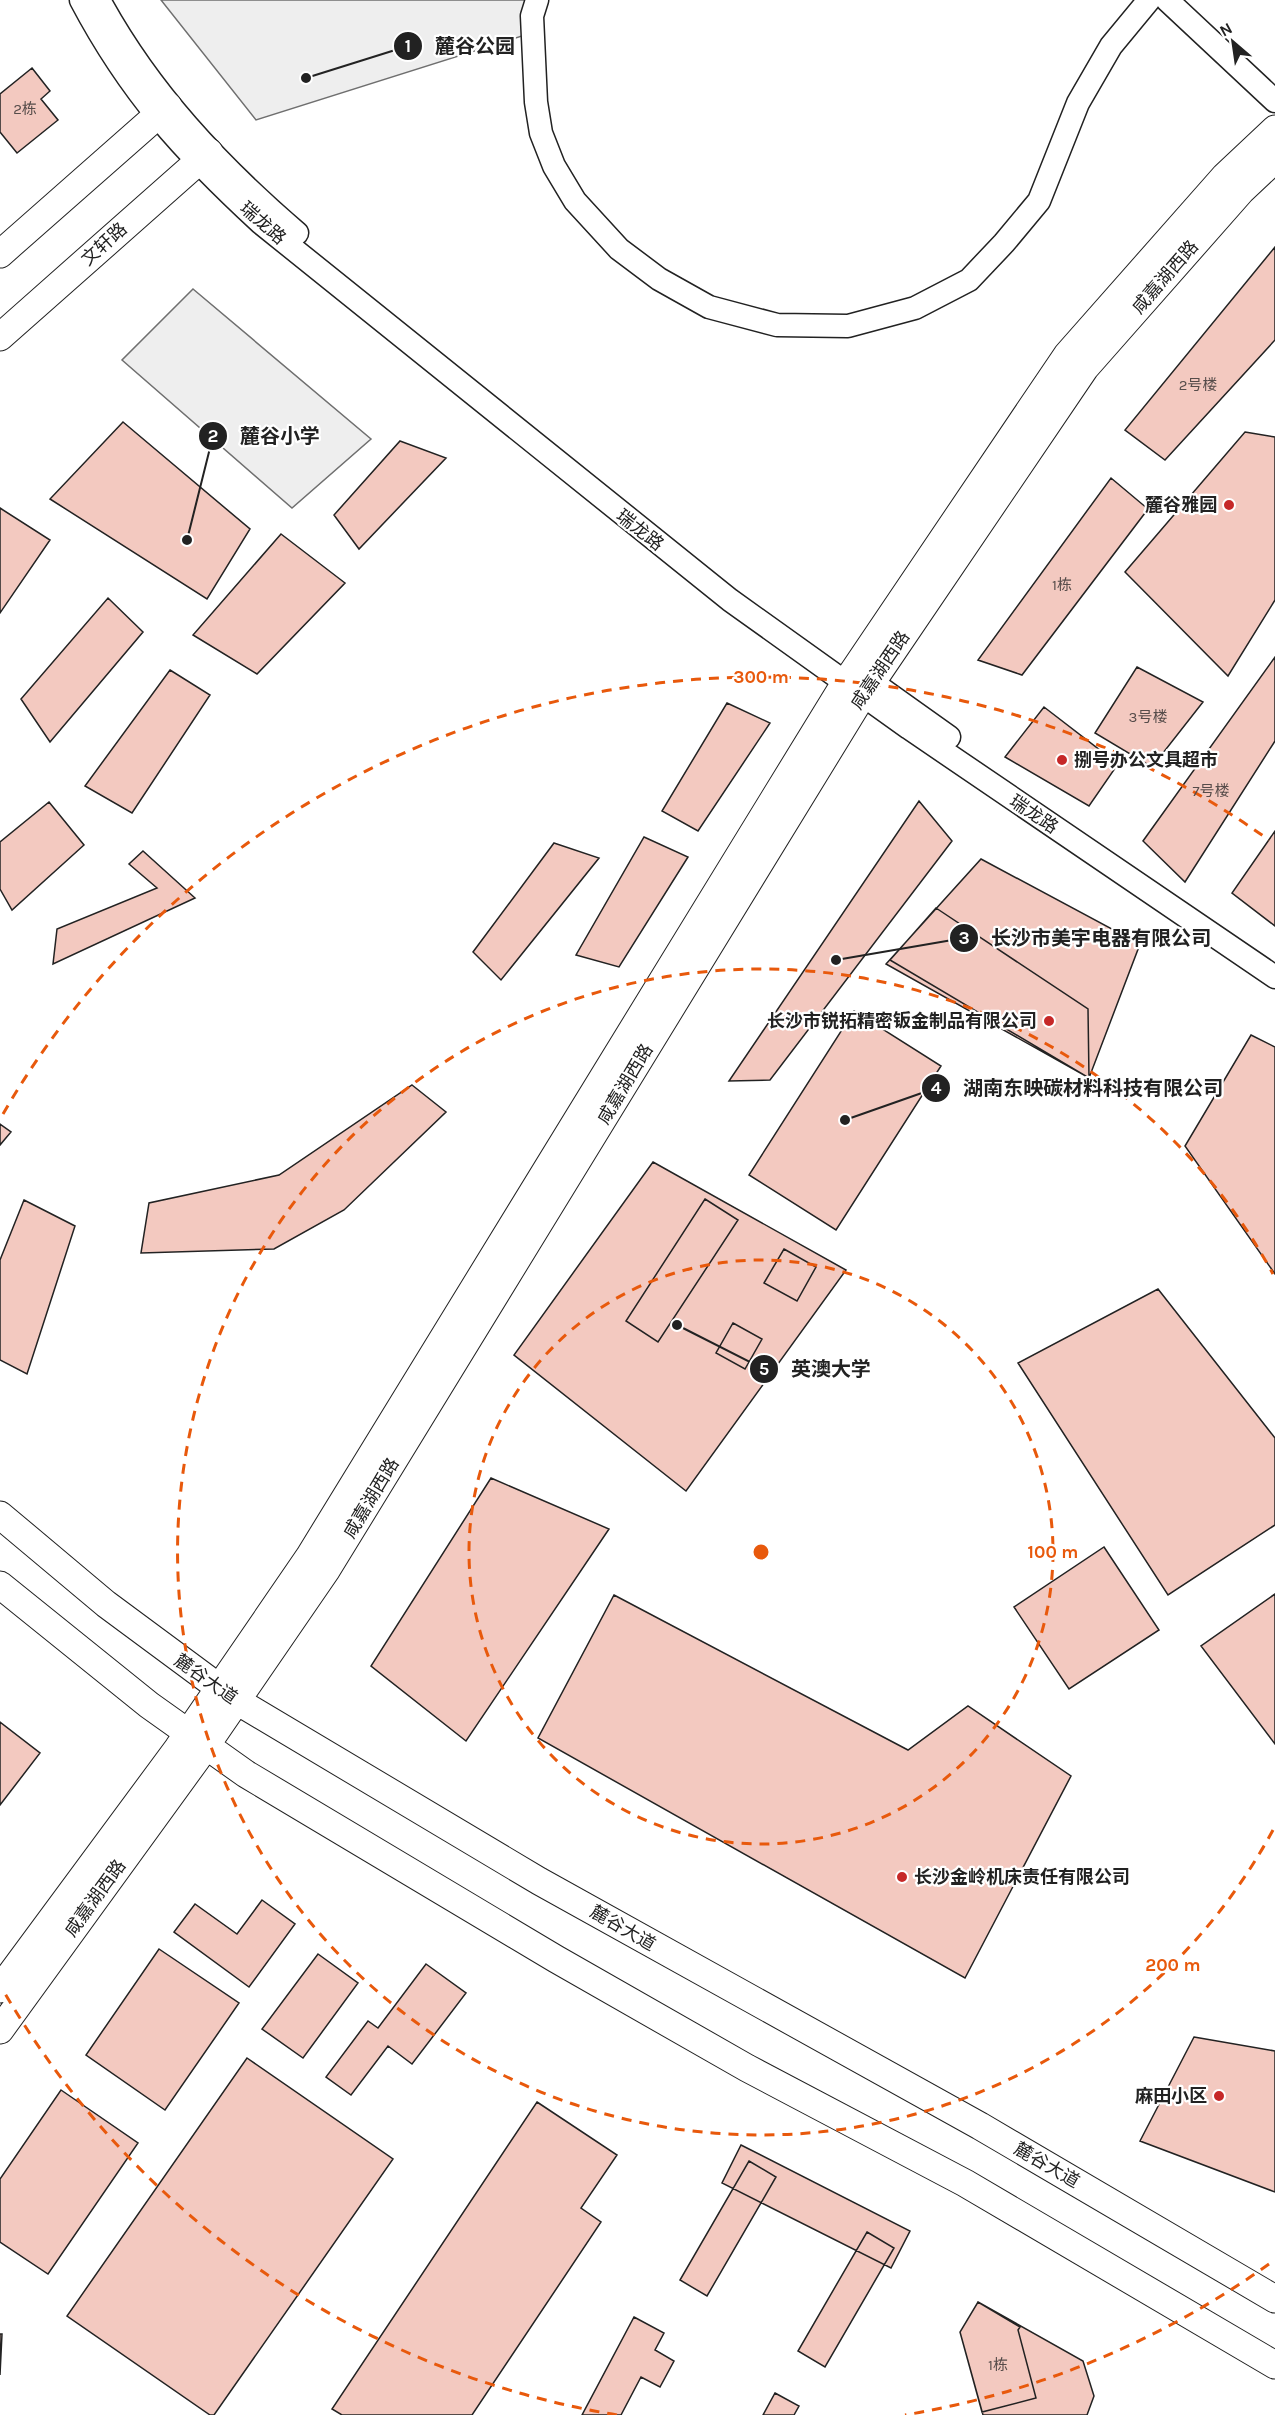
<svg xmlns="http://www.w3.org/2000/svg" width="1275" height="2415" font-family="Karla,'Noto Sans SC',sans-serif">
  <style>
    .green { fill: #eee; stroke: #6f6f6f; stroke-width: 1.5 }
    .building { fill: #f3c9c0; stroke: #222; stroke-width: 1.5 }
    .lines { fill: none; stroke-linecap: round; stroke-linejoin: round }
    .minor-casing { stroke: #222; stroke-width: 25 }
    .major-casing { stroke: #222; stroke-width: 29 }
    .minor { stroke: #fff; stroke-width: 22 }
    .major { stroke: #fff; stroke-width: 27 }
    .ring { fill: none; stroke: #e8590c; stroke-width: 3; stroke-dasharray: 10 8 }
    .poi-dot { fill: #c62828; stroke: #fff; stroke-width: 2 }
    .labels { text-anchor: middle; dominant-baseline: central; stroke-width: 4.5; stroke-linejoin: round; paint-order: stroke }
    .number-label { font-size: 15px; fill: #564c4a }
    .street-label { font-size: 18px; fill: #222; stroke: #fff }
    .poi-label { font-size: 18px; font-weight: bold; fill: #222; stroke: #fff; text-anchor: end }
    .centre { fill: #e8590c; stroke: #fff; stroke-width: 3 }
    .ring-label { font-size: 18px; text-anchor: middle; font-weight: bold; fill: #e8590c; stroke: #fff; stroke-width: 4.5; stroke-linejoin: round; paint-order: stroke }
    .leader { fill: none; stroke: #222; stroke-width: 2 }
    .callout-dot { fill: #222; stroke: #fff; stroke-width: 2 }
    .mark-label { font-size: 18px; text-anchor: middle; font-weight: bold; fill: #fff }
    .callout-label { font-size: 20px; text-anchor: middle; font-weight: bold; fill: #222; stroke: #fff; stroke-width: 4.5; stroke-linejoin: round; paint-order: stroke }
  </style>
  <rect width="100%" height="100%" fill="#fff"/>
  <!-- green -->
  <path class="green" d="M161 0H536L522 36 256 120Z
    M193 289 371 439 292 508 122 360Z"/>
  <!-- building -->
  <path class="building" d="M32 68 50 91 41 99 58 120 17 153 0 132V94Z
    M1275 247V340L1165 460 1125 430Z
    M123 422 250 529 207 599 50 499Z
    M1245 432 1275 437V600L1228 676 1125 572Z
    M400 441 446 458 359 549 334 515Z
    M1111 478 1148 509 1022 675 978 660Z
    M0 508 50 540 0 613Z
    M281 534 345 583 257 674 193 635Z
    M108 598 143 632 50 742 21 699Z
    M1275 657V741L1185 882 1143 841Z
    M1137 667 1203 702 1152 767 1095 733Z
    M170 670 210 695 132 813 85 786Z
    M727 703 770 723 698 831 662 811Z
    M1044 707 1118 764 1089 806 1005 757Z
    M919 801 952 841 770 1080 729 1081Z
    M49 802 84 845 12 910 0 889V842Z
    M1275 831V926L1232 893Z
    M644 837 688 857 619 967 576 955Z
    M554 843 599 858 501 980 473 952Z
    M143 851 195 898 53 964 57 929 157 888 129 864Z
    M981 859 1140 944 1089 1078 886 964Z
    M936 908 1088 1009 1089 1078 890 960Z
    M854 1011 941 1066 836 1230 749 1175Z
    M1251 1035 1275 1047V1274L1185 1146Z
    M412 1085 446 1112 344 1210 274 1249 141 1253 149 1203 279 1175Z
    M0 1124 11 1132 0 1145Z
    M653 1162 846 1270 686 1491 514 1355Z
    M705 1199 738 1220 658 1342 626 1321Z
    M24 1200 75 1226 27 1374 0 1360V1260Z
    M784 1249 816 1267 797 1301 764 1283Z
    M1158 1289 1275 1438V1525L1168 1595 1018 1363Z
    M733 1323 762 1339 745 1369 716 1353Z
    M491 1478 609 1529 466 1741 371 1666Z
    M1104 1547 1159 1630 1069 1689 1014 1607Z
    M1275 1594V1744L1201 1646Z
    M614 1595 908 1750 968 1706 1071 1776 965 1978 538 1738Z
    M0 1722 40 1753 0 1805Z
    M262 1900 295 1924 249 1987 174 1932 195 1904 237 1934Z
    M159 1949 239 2003 165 2110 86 2055Z
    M318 1954 358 1983 303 2058 262 2029Z
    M426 1964 466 1993 412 2064 388 2046 351 2095 326 2077 368 2021 378 2028Z
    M1194 2037 1275 2051V2192L1140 2141Z
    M247 2058 393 2159 214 2415H210L67 2316Z
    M61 2090 138 2143 48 2274 0 2242V2179Z
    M537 2102 617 2155 581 2208 601 2222 472 2415H342L332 2409Z
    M741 2145 910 2231 891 2268 722 2183Z
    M749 2161 776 2177 707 2296 680 2280Z
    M867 2232 894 2248 825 2367 798 2351Z
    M978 2302 1020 2327 1018 2330 1036 2398 982 2412 960 2332Z
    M978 2302 1083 2361 1094 2396 1087 2415H983L960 2332Z
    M634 2317 664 2333 655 2350 674 2361 660 2387 641 2377 621 2415H582Z
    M0 2334H2L0 2375Z
    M775 2393 799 2406 794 2415H763Z"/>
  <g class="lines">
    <!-- minor casing -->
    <g class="minor-casing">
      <path id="minor" d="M81 0C130 93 184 152 261 223L730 600 909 728 1275 977
        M99 0C149 92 218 165 297 233
        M537 0 532 16 536 102 541 133 554 166 575 201 619 249 659 279 709 307 777 325 848 326 915 308 969 280 1004 243 1039 201 1078 103 1111 46 1149 0
        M1167 0 1275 101
        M883 690 949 737"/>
    </g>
    <!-- major casing -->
    <g class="major-casing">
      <path id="major" d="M0 254 168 106
        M0 337 209 152
        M0 1515 106 1604 237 1701 539 1881 980 2126 1275 2299
        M0 1585 149 1705 246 1774 556 1959 747 2068 965 2183 1275 2365
        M0 1989 178 1748 309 1557 842 688 1067 355 1225 176 1275 129
        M0 2030 196 1760 327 1569 859 701 1085 368 1241 191 1275 159"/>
    </g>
    <!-- minor -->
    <use href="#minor" class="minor"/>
    <!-- major -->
    <use href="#major" class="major"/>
  </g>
  <!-- distance rings -->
  <g class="ring">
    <circle cx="761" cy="1552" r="292"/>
    <path d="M1273 1830A583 583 0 1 1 1273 1274"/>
    <path d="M1269 2264A875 875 0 0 1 905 2415M617 2415A875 875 0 0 1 3 1990M3 1114A875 875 0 0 1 1269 840"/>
  </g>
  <!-- markers -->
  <g class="poi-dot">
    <circle cx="1229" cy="505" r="6"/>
    <circle cx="1062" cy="760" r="6"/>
    <circle cx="1049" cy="1021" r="6"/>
    <circle cx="902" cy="1877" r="6"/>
    <circle cx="1219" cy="2096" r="6"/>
  </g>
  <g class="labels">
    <!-- number labels -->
    <g class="number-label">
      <text x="25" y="109">2栋</text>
      <text x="1198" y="385">2号楼</text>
      <text x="1062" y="585">1栋</text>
      <text x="1148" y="717">3号楼</text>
      <text x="1211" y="791">7号楼</text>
      <text x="998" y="2365">1栋</text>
    </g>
    <!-- street labels -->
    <g class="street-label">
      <text transform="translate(263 223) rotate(41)">瑞龙路</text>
      <text transform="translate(104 244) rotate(-42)">文轩路</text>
      <text transform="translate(1165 277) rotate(-49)">咸嘉湖西路</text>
      <text transform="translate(640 530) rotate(38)">瑞龙路</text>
      <text transform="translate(880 670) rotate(-56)">咸嘉湖西路</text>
      <text transform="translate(1034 814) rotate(34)">瑞龙路</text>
      <text transform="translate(625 1084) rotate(-59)">咸嘉湖西路</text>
      <text transform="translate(371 1498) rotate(-59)">咸嘉湖西路</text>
      <text transform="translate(206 1679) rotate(35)">麓谷大道</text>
      <text transform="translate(95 1898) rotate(-54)">咸嘉湖西路</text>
      <text transform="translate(623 1928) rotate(30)">麓谷大道</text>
      <text transform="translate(1047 2165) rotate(30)">麓谷大道</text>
    </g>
    <!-- poi labels -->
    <g class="poi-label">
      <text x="1217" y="505">麓谷雅园</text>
      <text x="1074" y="760" text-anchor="start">捌号办公文具超市</text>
      <text x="1037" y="1021">长沙市锐拓精密钣金制品有限公司</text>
      <text x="914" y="1877" text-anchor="start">长沙金岭机床责任有限公司</text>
      <text x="1207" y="2096">麻田小区</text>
    </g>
  </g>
  <circle cx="761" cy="1552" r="9" class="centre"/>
  <g class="ring-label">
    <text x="761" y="683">300 m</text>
    <text x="1053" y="1558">100 m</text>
    <text x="1173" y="1971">200 m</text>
  </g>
  <!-- callouts -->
  <path class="leader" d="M306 78L408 46M187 540L213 436M836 960L964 938M845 1120L936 1088M677 1325L764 1369"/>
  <g class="callout-dot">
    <circle cx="306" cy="78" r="6"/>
    <circle cx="187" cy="540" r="6"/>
    <circle cx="836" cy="960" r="6"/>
    <circle cx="845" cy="1120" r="6"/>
    <circle cx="677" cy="1325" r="6"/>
    <circle cx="408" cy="46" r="15"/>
    <circle cx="213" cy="436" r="15"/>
    <circle cx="964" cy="938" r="15"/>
    <circle cx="936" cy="1088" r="15"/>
    <circle cx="764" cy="1369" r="15"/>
  </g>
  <g class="mark-label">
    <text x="408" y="52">1</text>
    <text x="213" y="442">2</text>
    <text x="964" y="944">3</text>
    <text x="936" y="1094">4</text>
    <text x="764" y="1375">5</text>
  </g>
  <g class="callout-label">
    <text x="475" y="53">麓谷公园</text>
    <text x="280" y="443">麓谷小学</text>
    <text x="1101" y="945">长沙市美宇电器有限公司</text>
    <text x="1093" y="1095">湖南东映碳材料科技有限公司</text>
    <text x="831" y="1376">英澳大学</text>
  </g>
  <!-- north arrow -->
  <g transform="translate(1233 42) rotate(331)" stroke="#ffffff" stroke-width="4.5" paint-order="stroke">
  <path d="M0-4.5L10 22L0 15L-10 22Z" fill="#222222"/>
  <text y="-9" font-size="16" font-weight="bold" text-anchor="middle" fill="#222222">N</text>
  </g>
</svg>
